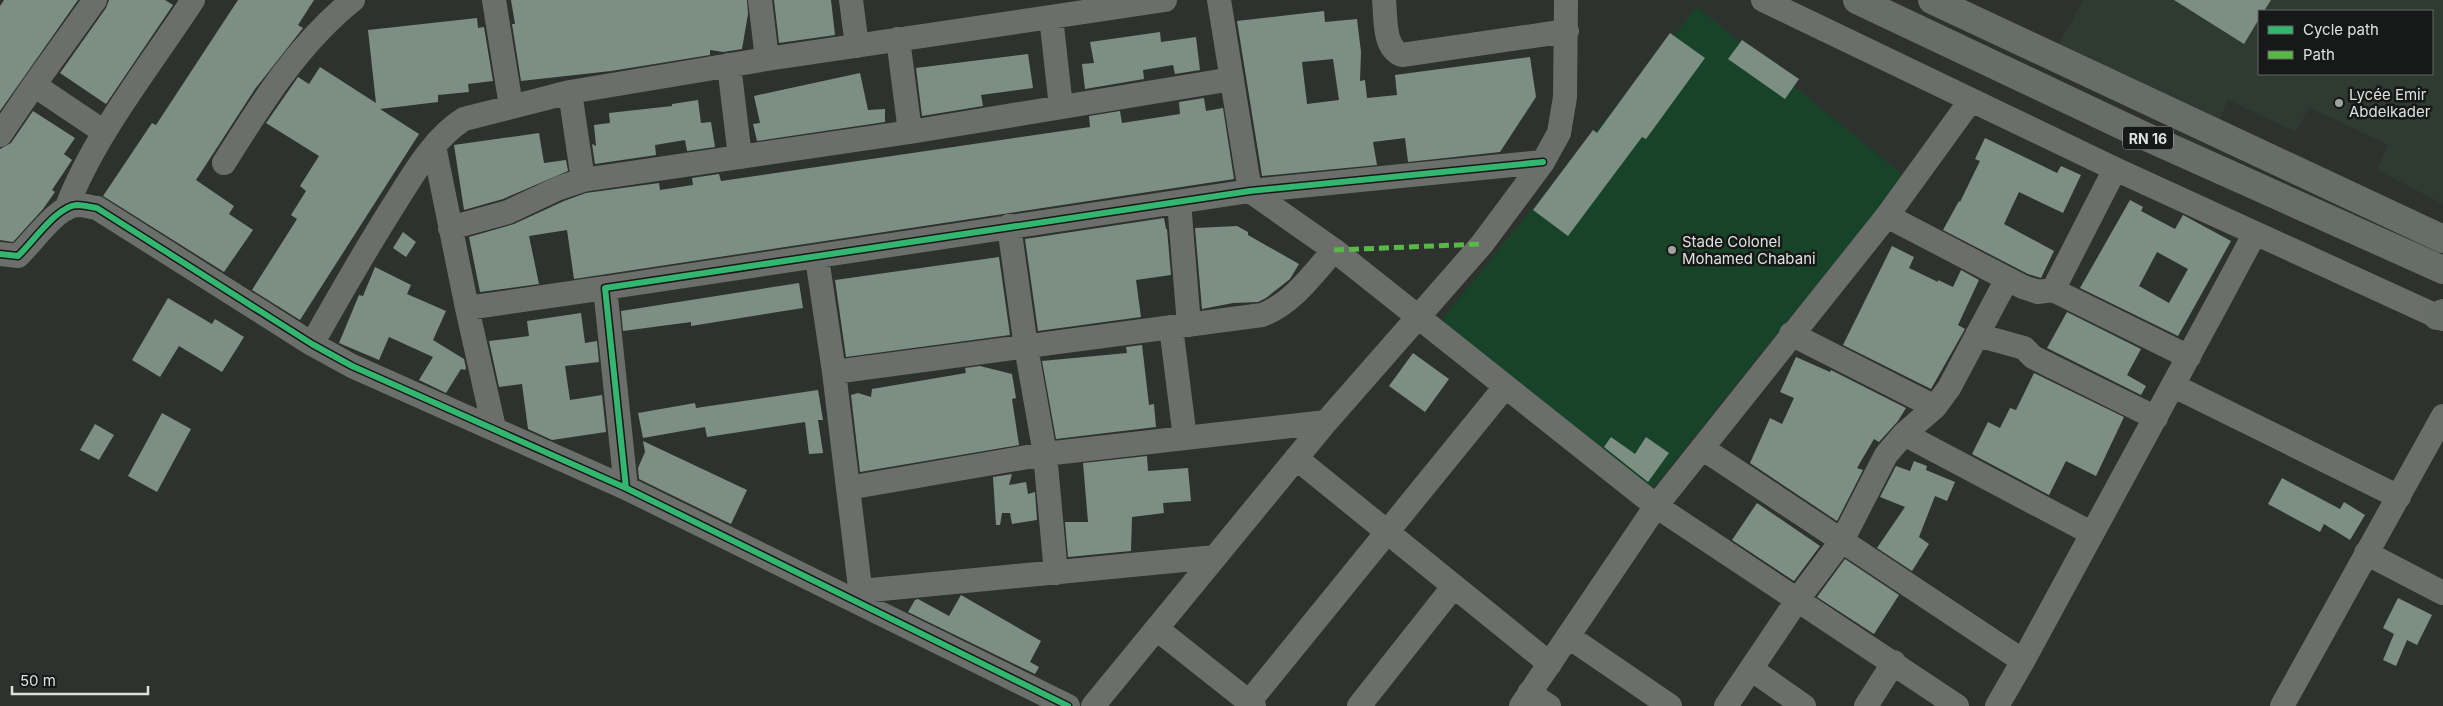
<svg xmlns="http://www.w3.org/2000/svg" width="2443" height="706" font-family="Inter,sans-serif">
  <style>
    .built { fill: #2f3a31; fill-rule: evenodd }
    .green { fill: #174428 }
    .building { fill: #7d8f82; fill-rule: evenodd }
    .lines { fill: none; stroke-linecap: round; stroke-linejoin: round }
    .minor { stroke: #6c6e6c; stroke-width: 24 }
    .major { stroke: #676e6a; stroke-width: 28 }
    .quiet { stroke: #58b947; stroke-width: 5; stroke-dasharray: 10 5; stroke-linecap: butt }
    .cycleway-casing { stroke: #161917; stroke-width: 9 }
    .cycleway { stroke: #33b770; stroke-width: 6 }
    .poi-dot { fill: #a0a4a1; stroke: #161917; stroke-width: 2 }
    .labels { text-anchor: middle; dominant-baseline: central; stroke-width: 5; stroke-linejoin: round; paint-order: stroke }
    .shield { fill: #161917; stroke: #a2a6a3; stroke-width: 1 }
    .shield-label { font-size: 14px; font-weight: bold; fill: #dee2df }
    .poi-label { font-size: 15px; fill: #dee2df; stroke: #161917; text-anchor: start }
  </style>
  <rect width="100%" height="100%" fill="#2d322e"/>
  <!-- built -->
  <path class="built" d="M2083 0H2443V204L2377 170 2388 145 2309 107 2296 132 2228 100 2218 122 2058 46ZM2259 11H2432V74H2259Z"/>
  <!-- green -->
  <path class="green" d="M1697 7 1904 176 1648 494 1438 324Z"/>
  <!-- building -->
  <path class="building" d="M4 0H78L0 111V6Z
    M109 0H165L173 5 106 104 60 73 106 8Z
    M238 0H314L298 25 303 28 255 89 196 180 234 206 229 214 253 230 224 272 103 196 152 123 156 125Z
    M511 0H747L748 14 742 49 723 52 710 50V55L611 71 521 81 512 24H515Z
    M774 0H831L835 35 779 43Z
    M2174 0H2271L2264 11H2259V19L2244 44Z
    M1324 11 1325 22 1357 19 1361 52 1360 81 1365 80 1367 98 1397 95 1395 75 1530 57 1536 97 1500 152 1408 162 1405 138 1373 142 1377 165 1262 176 1237 21ZM1333 59 1339 100 1307 104 1302 62Z
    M477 18 478 28 484 27 493 81 468 84 469 92 438 95V102L380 109 419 134 300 320 252 290 297 219 291 215 306 191 300 186 319 156 266 123 298 77 309 84 320 67 376 103 368 30Z
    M1160 32 1161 42 1196 37 1200 70 1175 74 1173 65 1143 70 1144 79 1085 89 1082 64 1094 63 1090 42Z
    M1670 33 1705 58 1646 139 1642 137 1568 236 1533 210 1593 130 1597 133Z
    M1742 40 1799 79 1785 99 1728 59Z
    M1028 54 1033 88 981 95 983 106 922 116 916 68Z
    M860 73 868 110 885 109V122L757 141 753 124 760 123 754 96Z
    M1204 98 1206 111 1223 108 1234 179 574 279 567 230 529 236 539 284 480 292 469 237 514 224 564 201 586 193 659 183 660 190 693 185 692 178 719 174 721 181 1090 127 1089 116 1120 111 1122 123 1180 114 1179 102Z
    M698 100 701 123 711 122 715 147 687 151 685 140 655 145 656 155 595 164 592 144 596 146 594 125 610 123 609 113 672 106V104Z
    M33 111 75 138 64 154 72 160 52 190 55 192 43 209 13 242 0 240V149L11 143Z
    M539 133 544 163 566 160 568 171 503 199 464 210 454 145Z
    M1985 138 2057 173 2061 166 2081 175 2063 213 2019 192 2004 224 2054 251 2041 278 2028 274 1943 230 1959 201 1960 202 1980 161 1975 159Z
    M2130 200 2143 207 2141 211 2175 229 2183 215 2231 241 2178 336 2080 288ZM2157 252 2188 269 2169 303 2139 286Z
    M1164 218 1166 229H1167L1171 275 1136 280 1141 317 1038 331 1025 239Z
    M1237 226 1248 232V235L1299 264 1290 279 1266 298 1258 302 1233 303 1202 309 1195 228Z
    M403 232 416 242 406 257 393 248Z
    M1892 246 1914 257 1909 268 1938 282V280L1953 287 1961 270 1979 280 1958 325 1965 329 1931 389 1843 345Z
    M999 257 1010 335 846 357 835 280Z
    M375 267 411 285 407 294 446 311 433 340 464 359 466 368 465 370 461 369 446 393 419 380 433 357 389 337 379 360 339 343 359 295 363 296Z
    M799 283 803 308 691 326V322L623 331 621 311Z
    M168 298 212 324 215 319 244 337 222 372 179 346 160 377 132 360Z
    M2067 312 2141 349 2127 375 2146 386 2141 395 2047 348Z
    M581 313 585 343 597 341 599 362 565 366 570 400 602 395 606 432 552 440 528 429 522 384 499 387 489 341 529 336 527 321Z
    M1142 345 1149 405 1154 404 1156 427 1056 439 1042 361 1127 353 1126 347Z
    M1413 353 1449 379 1425 412 1389 386Z
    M1796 357 1830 372 1831 370 1906 408 1898 421 1879 442 1874 439 1857 468 1863 470 1837 521 1750 463 1770 418 1782 424 1794 398 1780 392Z
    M980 366 1012 374 1016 398 1012 399 1019 445 860 472 851 395 858 393 871 397 872 389 966 373 965 368Z
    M2034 373 2124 417 2096 476 2066 461 2049 495 1972 454 1988 422 2000 428 2010 408 2016 410Z
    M818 390 823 420H818L823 453 809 454 805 422 707 437 705 427 643 438 638 413 695 403 696 408Z
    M162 413 191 429 157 492 128 476Z
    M95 424 114 435 99 460 80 450Z
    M1611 437 1635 454 1646 437 1669 453 1648 482 1604 447Z
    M643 441 747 490 731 524 639 479 638 468 645 452Z
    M1147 456 1148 471 1188 468 1191 501 1163 503 1164 513 1132 517 1131 551 1068 557 1065 522H1088L1083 463Z
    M1914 461 1927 466 1926 470 1955 482 1947 501 1935 496 1919 537 1929 544 1912 571 1877 548 1905 507 1880 497 1896 466 1910 471Z
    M1012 474 1009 485 1026 482 1028 494 1035 492 1037 520 1012 524 1010 513H1002L1000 525H996L993 477Z
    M2282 478 2340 509 2344 502 2365 515 2350 540 2324 524 2320 532 2268 504Z
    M1757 503 1820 546 1794 581 1732 540Z
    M1845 559 1899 595 1874 634 1817 597Z
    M961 595 1041 641 1030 662 1039 667 1035 674 908 612 915 600 918 599 949 616Z
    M2398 598 2432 615 2417 645 2407 640 2396 666 2383 660 2394 634 2383 628Z"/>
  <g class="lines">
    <!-- minor -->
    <path class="minor" d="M494 0 511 106
      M760 0 767 59
      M851 0 857 46
      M1219 0 1250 191 1334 250 1656 506 1957 706
      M1384 0C1386 18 1383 48 1402 55L1567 31
      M1763 0 2115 169 2443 319
      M1051 17 1061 107
      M898 39 910 132
      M729 65 740 157
      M34 85 95 0
      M570 92 583 180
      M0 135 34 85 104 132
      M434 146 467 308 605 288
      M224 163C261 104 298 44 353 0
      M1179 202 1189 325
      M66 209C94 135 150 66 193 0
      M1887 216 2023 287 2038 292 2053 290 2189 357
      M1009 226 1026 347 1045 454 1056 573
      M450 228 508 212 559 188 583 180 910 132 1232 79
      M0 254 18 256C33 242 57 206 77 205 84 205 90 207 97 208L312 344 352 366 626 488 1068 706
      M817 258 834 372 862 604
      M2053 290 2115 169
      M467 308 494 428
      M1171 327 1185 438
      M1977 335 2024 348 2033 357 2156 418
      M312 344C339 296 367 247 397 200 415 171 435 137 464 119L570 92 767 59 1165 0
      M834 372 1262 315C1292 304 1313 274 1334 250
      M2174 386 2399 497
      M1935 407 1949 388 2007 279
      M1904 434 2091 533
      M1702 448 2023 661C2100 517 2179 376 2255 233
      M1296 458 1550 664
      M626 488 605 288 1250 191 1543 162
      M848 488 1045 454 1326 422
      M2366 553 2443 593
      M861 591 1215 557
      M1157 629 1254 706
      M1569 637 1670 706
      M1751 669 1804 706
      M1529 693 1549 706
      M1249 702 1505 387
      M1093 706 1326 422 1482 244 1543 162 1559 133 1565 97 1566 0
      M1359 706 1454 586
      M1521 706 1656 506 1887 216 1971 100
      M1726 706 1798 599 1843 539 1886 455 1904 434 1935 407 1791 334
      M1866 706 1894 662
      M1997 706 2023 661
      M2282 706 2443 416"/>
    <!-- major -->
    <path class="major" d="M1857 0 2140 134 2443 270
      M1932 0 2443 239
      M2437 316 2443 313"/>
    <!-- quiet -->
    <path class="quiet" d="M1334 250 1482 244"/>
    <!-- cycleway casing -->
    <g class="cycleway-casing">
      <path id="cycleway" d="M0 254 18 256C33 242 57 206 77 205 84 205 90 207 97 208L312 344 352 366 626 488 1068 706
        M626 488 605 288 1250 191 1543 162"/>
    </g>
    <!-- cycleway -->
    <use href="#cycleway" class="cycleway"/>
  </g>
  <!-- markers -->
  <g class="poi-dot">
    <circle cx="2339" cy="103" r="5"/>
    <circle cx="1672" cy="250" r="5"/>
  </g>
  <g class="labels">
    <!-- shield labels -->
    <rect class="shield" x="2123" y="126.5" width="50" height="23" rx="4"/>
    <g class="shield-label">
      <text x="2148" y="138">RN 16</text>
    </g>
    <!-- poi labels -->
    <g class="poi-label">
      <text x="2349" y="94">Lycée Emir<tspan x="2349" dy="17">Abdelkader</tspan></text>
      <text x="1682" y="241">Stade Colonel<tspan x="1682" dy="17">Mohamed Chabani</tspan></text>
    </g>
  </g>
  <!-- legend -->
  <rect x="2258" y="10" width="175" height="65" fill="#161917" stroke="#666967"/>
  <rect x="2268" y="26" width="25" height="8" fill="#33b770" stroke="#666967"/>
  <text x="2303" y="35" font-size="15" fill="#dee2df">Cycle path</text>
  <rect x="2268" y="51" width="25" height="8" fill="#58b947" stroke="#666967"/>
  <text x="2303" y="60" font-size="15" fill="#dee2df">Path</text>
  <!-- scale -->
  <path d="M12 686v8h136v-8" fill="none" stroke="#dee2df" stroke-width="2.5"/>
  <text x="20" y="686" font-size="15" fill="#dee2df" stroke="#161917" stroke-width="4" paint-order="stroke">50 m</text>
</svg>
